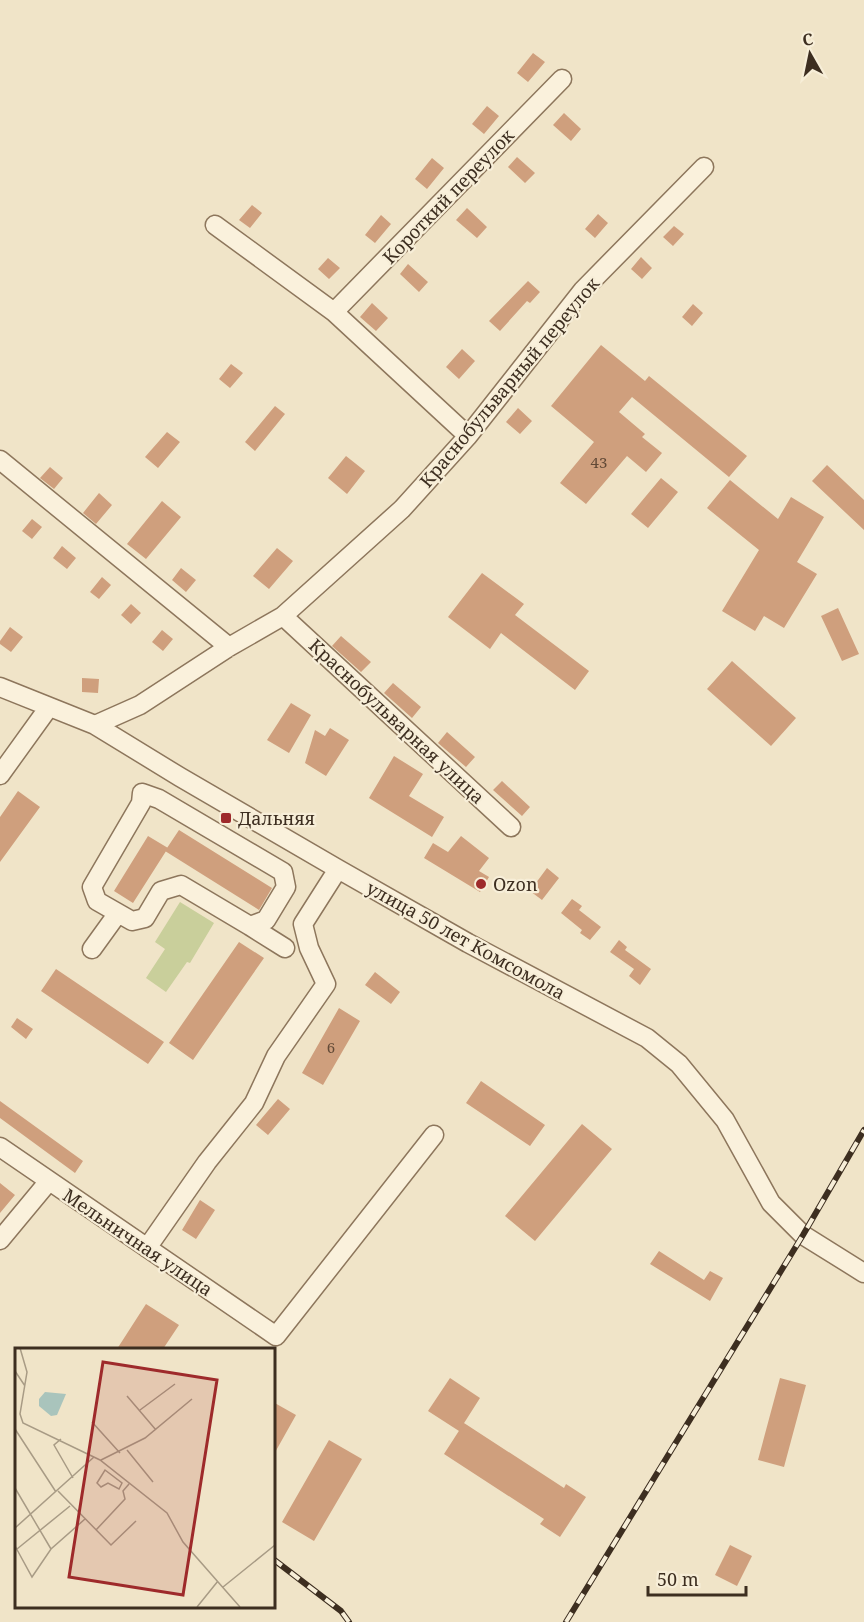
<svg xmlns="http://www.w3.org/2000/svg" width="864" height="1622" font-family="'Noto Serif',serif">
  <style>
    .green { fill: #c9cf9b }
    .building { fill: #cf9f7d }
    .lines { fill: none; stroke-linecap: round; stroke-linejoin: round }
    .minor-casing { stroke: #8d765c; stroke-width: 21 }
    .minor { stroke: #faf1dc; stroke-width: 18 }
    .rail-casing { stroke: #3d2e20; stroke-width: 6 }
    .rail { stroke: #f7eed8; stroke-width: 4; stroke-dasharray: 11; stroke-linecap: butt }
    .poi-dot { fill: #9e2a2b; stroke: #f7eed8; stroke-width: 2 }
    .labels { text-anchor: middle; dominant-baseline: central; stroke-width: 4.5; stroke-linejoin: round; paint-order: stroke }
    .number-label { font-size: 15px; fill: #624a37 }
    .street-label { font-size: 18px; fill: #3d2e20; stroke: #f7eed8 }
    .poi-label { font-size: 18px; fill: #3d2e20; stroke: #f7eed8; text-anchor: start }
    .inset-road { fill: none; stroke: #a89b85; stroke-width: 1.5 }
    .view { fill: #9e2a2b; fill-opacity: 0.15; stroke: #9e2a2b; stroke-width: 3 }
    .inset-edge { fill: none; stroke: #3d2e20; stroke-width: 3 }
  </style>
  <rect width="100%" height="100%" fill="#f0e4c8"/>
  <!-- green -->
  <path class="green" d="M180 902 214 923 190 963 187 962 166 992 146 978 165 949 155 942Z"/>
  <!-- building -->
  <path class="building" d="M533 53 545 62 528 82 517 73Z
    M487 106 499 116 484 134 472 124Z
    M564 113 581 129 571 141 553 125Z
    M517 157 535 173 525 183 508 167Z
    M432 158 444 168 427 189 415 179Z
    M252 205 262 213 250 228 239 220Z
    M467 208 487 227 477 238 456 220Z
    M598 214 608 223 595 238 585 229Z
    M381 215 391 224 375 243 365 235Z
    M674 226 684 234 673 246 663 237Z
    M641 257 652 268 642 279 631 269Z
    M328 258 340 268 329 279 318 269Z
    M408 264 428 282 419 292 400 274Z
    M528 281 540 292 530 303 527 301 500 331 489 321Z
    M372 303 388 318 376 331 360 317Z
    M693 304 703 313 692 326 682 317Z
    M601 345 645 381 649 376 747 456 729 477 632 397 619 412 645 434 642 437 662 453 646 472 627 456 586 504 560 483 594 442 551 406Z
    M462 349 475 361 459 379 446 367Z
    M231 364 243 373 230 388 219 379Z
    M275 406 285 414 255 451 245 442Z
    M518 408 532 421 520 434 506 422Z
    M167 432 180 442 158 468 145 457Z
    M346 456 365 471 347 494 328 478Z
    M827 465 864 500V530L812 481Z
    M50 467 63 478 54 489 40 478Z
    M661 478 678 492 648 528 631 514Z
    M730 480 778 519 791 497 824 517 797 562 817 574 784 628 764 616 755 631 722 611 759 550 707 508Z
    M99 493 112 505 96 524 83 513Z
    M162 501 181 517 146 559 127 544Z
    M32 519 42 527 32 539 22 531Z
    M62 546 76 558 67 569 53 558Z
    M277 548 293 561 269 589 253 576Z
    M181 568 196 580 186 592 172 580Z
    M482 573 524 604 515 615 589 671 575 690 501 633 490 649 448 617Z
    M102 577 111 585 99 599 90 592Z
    M131 604 141 613 131 624 121 615Z
    M838 608 859 654 842 661 821 616Z
    M10 627 23 637 11 652 0 644V641Z
    M162 630 173 639 163 651 152 642Z
    M341 636 371 662 361 672 332 646Z
    M732 661 796 718 771 746 707 689Z
    M82 678 99 679 98 693 82 692Z
    M393 683 421 707 412 718 384 693Z
    M291 703 311 715 289 753 267 740Z
    M330 728 349 740 326 776 305 763 315 730 325 736Z
    M447 732 475 757 466 767 438 743Z
    M394 756 423 774 409 796 444 817 432 837 369 798Z
    M502 781 530 807 522 816 493 790Z
    M18 791 40 807 0 862V817Z
    M179 830 272 888 259 910 165 851Z
    M148 836 168 848 133 903 114 891Z
    M461 836 489 858 479 871 489 877 480 892 424 858 433 843 448 852Z
    M547 868 559 878 542 900 530 891Z
    M572 899 582 906 579 910 601 927 590 940 580 933 582 930 561 913Z
    M619 940 627 947 625 950 651 969 640 985 629 976 634 969 610 952Z
    M239 942 264 958 193 1060 169 1043Z
    M56 969 164 1042 148 1064 41 991Z
    M375 972 400 992 391 1004 365 985Z
    M339 1008 360 1021 323 1085 302 1073Z
    M17 1018 33 1029 26 1039 11 1027Z
    M481 1081 545 1125 530 1146 466 1103Z
    M278 1099 290 1109 268 1135 256 1125Z
    M0 1101 83 1161 75 1173 0 1118Z
    M582 1124 612 1149 535 1241 505 1216Z
    M0 1183 15 1195 0 1213Z
    M200 1200 215 1210 196 1239 182 1230Z
    M659 1251 704 1280 710 1271 723 1278 710 1301 650 1264Z
    M146 1304 179 1325 163 1349H117Z
    M450 1378 480 1398 459 1431 428 1411Z
    M780 1378 806 1385 784 1467 758 1460Z
    M273 1402 296 1415 273 1456Z
    M464 1423 564 1488 566 1484 586 1497 560 1537 540 1524 544 1519 444 1454Z
    M329 1440 362 1459 314 1541 282 1522Z
    M730 1545 752 1556 737 1586 715 1575Z"/>
  <g class="lines">
    <!-- minor casing -->
    <g class="minor-casing">
      <path id="minor" d="M215 225 334 312 468 436
        M334 312 562 79
        M0 460 229 647
        M283 616 511 827
        M0 687 95 725 180 777 338 869 468 943 647 1038 679 1064 725 1120 771 1203 803 1235 864 1273
        M95 725 140 705 229 647 283 616 402 509 468 436 583 290 704 167
        M0 775 49 707
        M142 793 159 799 283 872 286 887 266 920 250 926 181 885 161 891 145 918 132 921 97 901 92 887 141 803Z
        M250 926 285 948
        M92 949 118 913
        M0 1147 276 1336 434 1135
        M0 1240 49 1181
        M147 1248 207 1162 254 1103 276 1056 326 984 309 948 303 924 338 869"/>
    </g>
    <!-- minor -->
    <use href="#minor" class="minor"/>
    <!-- rail casing -->
    <g class="rail-casing">
      <path id="rail" d="M273 1559 341 1611 349 1622
        M566 1622 803 1235 864 1130"/>
    </g>
    <!-- rail -->
    <use href="#rail" class="rail"/>
  </g>
  <!-- markers -->
  <g class="poi-dot">
    <rect x="220" y="812" width="12" height="12" rx="3"/>
    <circle cx="481" cy="884" r="6"/>
  </g>
  <g class="labels">
    <!-- number labels -->
    <g class="number-label">
      <text x="599" y="462">43</text>
      <text x="331" y="1047">6</text>
    </g>
    <!-- street labels -->
    <g class="street-label">
      <text transform="translate(448 196) rotate(-46)">Короткий переулок</text>
      <text transform="translate(509 382) rotate(-50)">Краснобульварный переулок</text>
      <text transform="translate(397 721) rotate(43)">Краснобульварная улица</text>
      <text transform="translate(466 940) rotate(29)">улица 50 лет Комсомола</text>
      <text transform="translate(138 1242) rotate(34)">Мельничная улица</text>
    </g>
    <!-- poi labels -->
    <g class="poi-label">
      <text x="238" y="818">Дальняя</text>
      <text x="493" y="884">Ozon</text>
    </g>
  </g>
  <!-- overview -->
  <g transform="translate(15 1348)">
    <rect width="260" height="260" fill="#f0e4c8"/>
    <path d="M30 44 51 46 42 67 36 68 24 58V51Z" fill="#a9c4bc"/>
    <path class="inset-road" d="M5 0 12 24 5 66 8 75 85 112 152 165 168 194 225 259M0 23 10 38M112 48 141 82M125 62 160 36M77 74 105 105M0 81 41 144M46 91 39 97 58 130M112 102 138 134M86 112 130 90 177 51M90 122 107 135 104 141 93 135 86 139 82 135ZM0 140 36 201M43 143 96 197 121 173M0 180 79 109M81 182 110 151 108 143 114 136M0 198 17 229 36 201 70 171M2 201 55 158M208 239 260 197M182 259 203 233"/>
    <path class="view" d="M88 14 202 32 168 247 54 229Z"/>
    <rect width="260" height="260" class="inset-edge"/>
  </g>
  <!-- north arrow -->
  <g transform="translate(810 54) rotate(351)" stroke="#f7eed8" stroke-width="4.5" paint-order="stroke">
  <path d="M0-4.5L10 22L0 15L-10 22Z" fill="#3d2e20"/>
  <text y="-9" font-size="16" font-weight="bold" text-anchor="middle" fill="#3d2e20">С</text>
  </g>
  <!-- scale -->
  <path d="M648 1586v9h98v-9" fill="none" stroke="#3d2e20" stroke-width="3"/>
  <text x="657" y="1586" font-size="18" fill="#3d2e20" stroke="#f7eed8" stroke-width="4.5" paint-order="stroke">50 m</text>
</svg>
